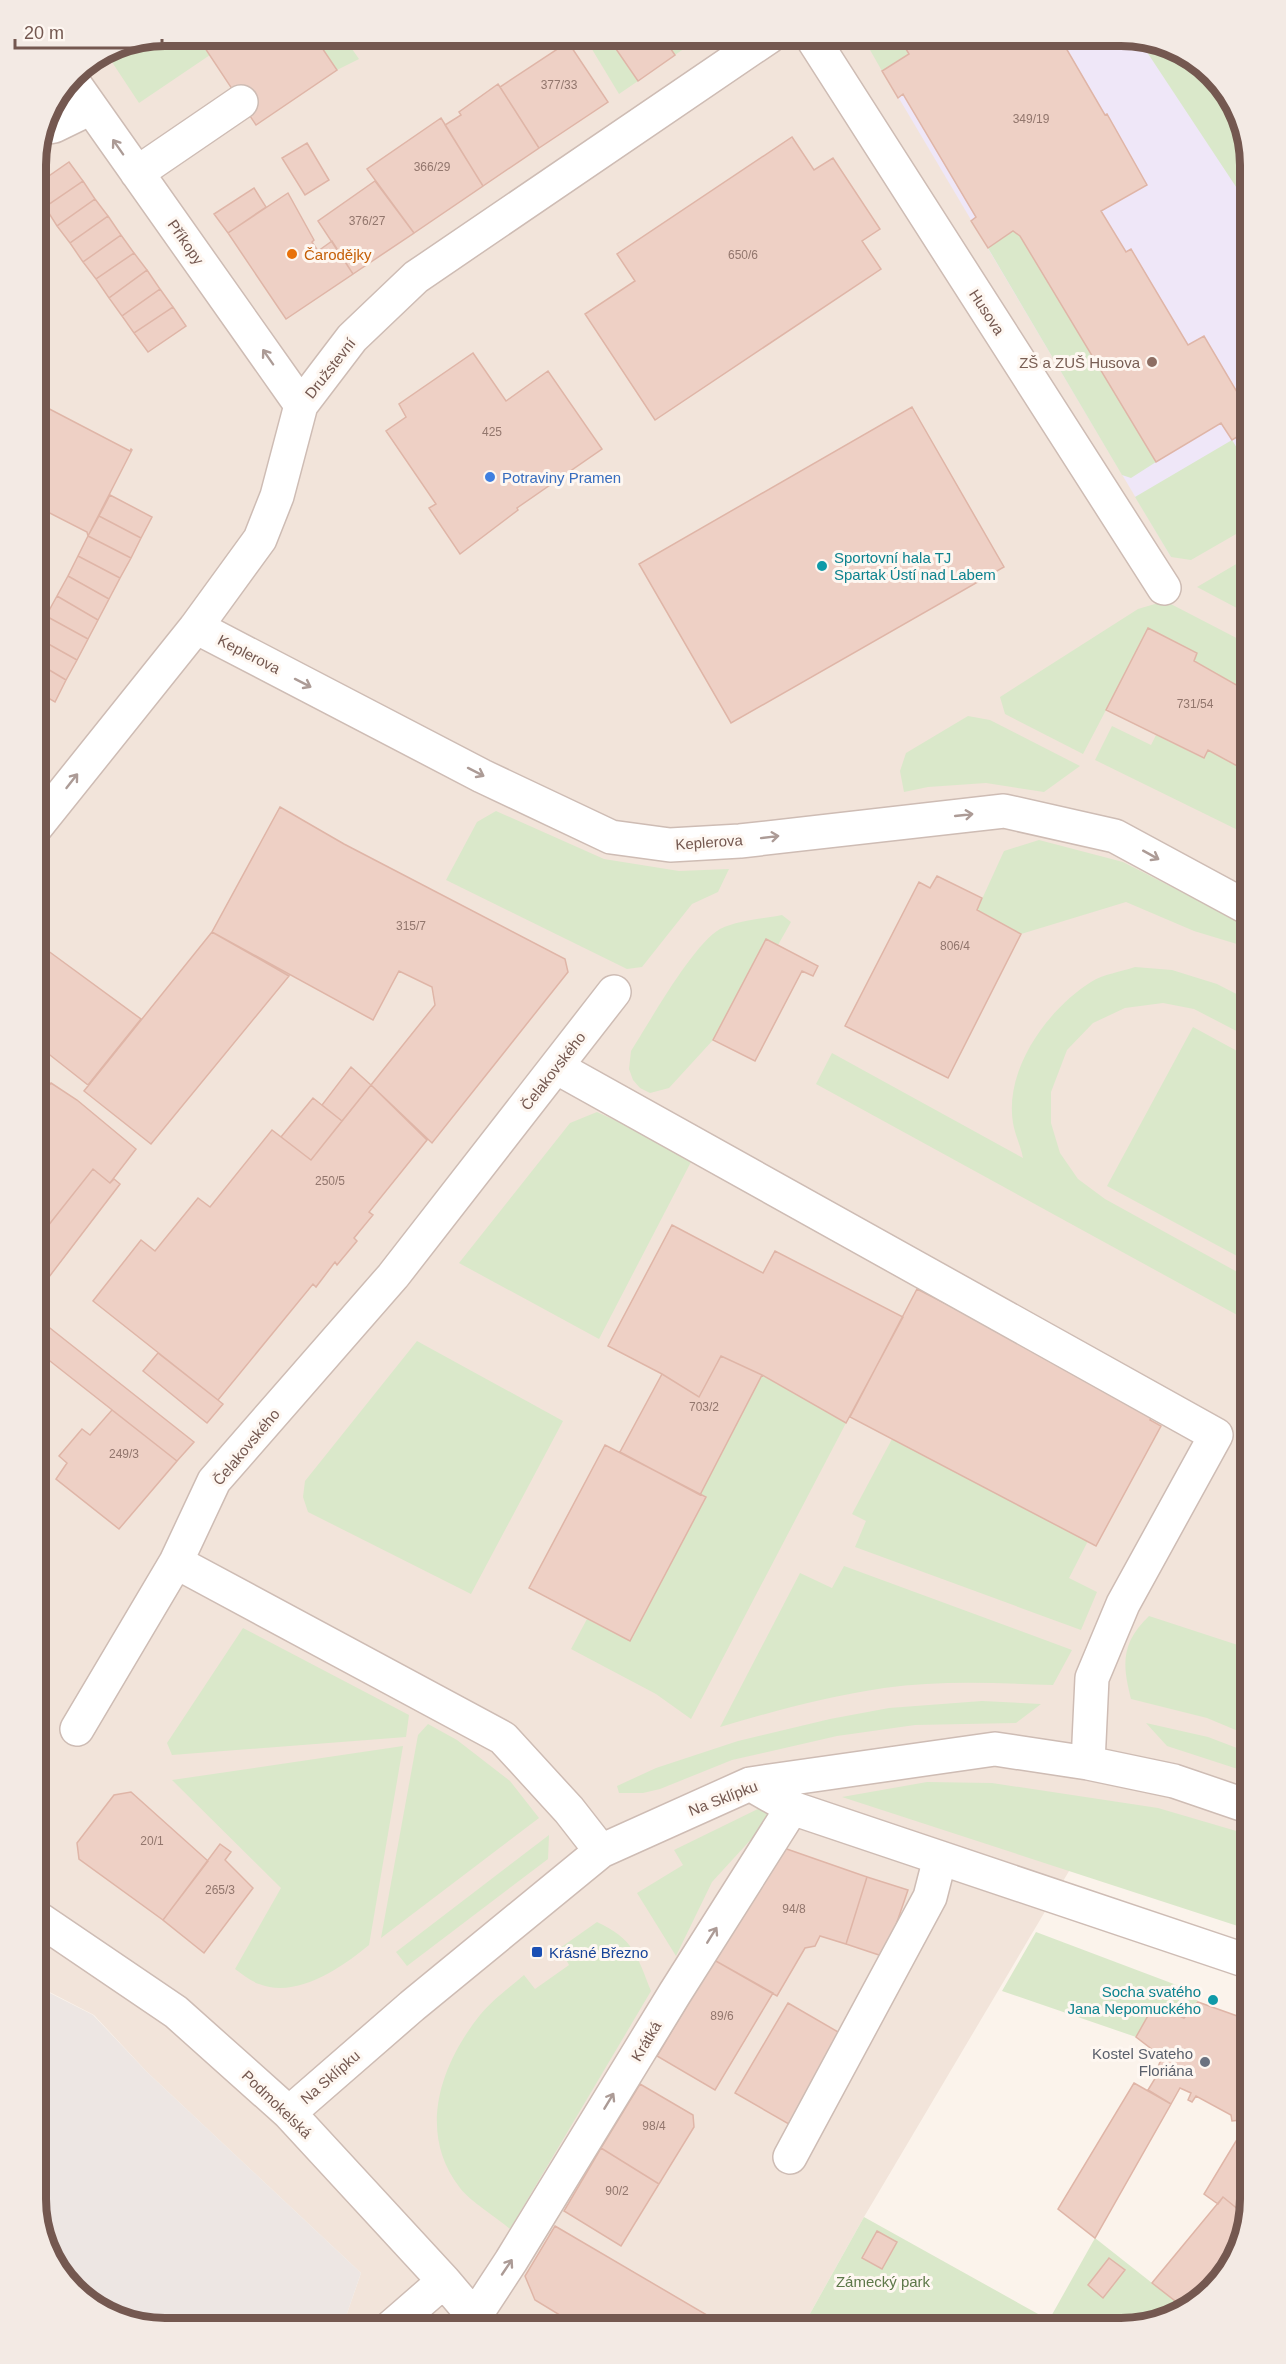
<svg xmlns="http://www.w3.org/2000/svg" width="1286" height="2364" font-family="Helvetica,sans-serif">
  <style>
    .residential { fill: #f2e4da }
    .industrial { fill: #ede6e3 }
    .education { fill: #efe7f8 }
    .green { fill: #dae8ca }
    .building { fill: #eed0c5; stroke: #dfb5a7; stroke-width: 1.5 }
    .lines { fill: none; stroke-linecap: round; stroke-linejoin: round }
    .minor-casing { stroke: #cebcb4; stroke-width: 36 }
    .minor { stroke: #fff; stroke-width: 33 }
    .oneway { stroke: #ac9b96 }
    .food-dot { fill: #e8710a; stroke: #fef7f1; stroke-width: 2 }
    .education-dot { fill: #8d6e63; stroke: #fef7f1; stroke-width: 2 }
    .shop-dot { fill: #3f7fe0; stroke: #fef7f1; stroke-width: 2 }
    .culture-dot { fill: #0f9aa8; stroke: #fef7f1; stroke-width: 2 }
    .transit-dot { fill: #1a4fb4; stroke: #fef7f1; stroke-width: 2 }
    .worship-dot { fill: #6b7280; stroke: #fef7f1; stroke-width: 2 }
    .labels { text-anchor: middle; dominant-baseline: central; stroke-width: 6; stroke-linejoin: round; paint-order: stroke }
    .number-label { font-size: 12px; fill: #92766d }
    .street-label { font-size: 15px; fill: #745850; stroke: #fef7f1 }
    .food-label { font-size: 15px; fill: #c56008; stroke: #fef7f1; text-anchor: start }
    .education-label { font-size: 15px; fill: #785e54; stroke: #fef7f1; text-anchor: end }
    .shop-label { font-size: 15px; fill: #366cbe; stroke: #fef7f1; text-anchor: start }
    .culture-label { font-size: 15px; fill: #0d838f; stroke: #fef7f1; text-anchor: start }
    .transit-label { font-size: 15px; fill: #164399; stroke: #fef7f1; text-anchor: start }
    .worship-label { font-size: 15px; fill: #5b616d; stroke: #fef7f1; text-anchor: end }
    .park-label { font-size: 15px; fill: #5d7849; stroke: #fef7f1 }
    .rim { fill: none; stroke: #745850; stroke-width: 8 }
  </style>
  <rect width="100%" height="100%" fill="#fbf3eb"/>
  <!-- residential -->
  <path class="residential" d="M166 36H1129L1193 58 1240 116 1250 166V1872L1107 1807 864 2217 802 2328H342L361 2273 147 2072 94 2015 36 1985V158L46 116 74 74 116 46Z"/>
  <!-- industrial -->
  <path class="industrial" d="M36 1986 93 2015 147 2072 361 2273 342 2328H158L93 2306 46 2248 36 2198Z"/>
  <!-- education -->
  <path class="education" d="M862 36H1129L1193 58 1240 116 1250 166V521L1171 557Z"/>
  <!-- green -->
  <path class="green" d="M166 36H197L210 55 139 103 106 53 116 46Z
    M314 36H343L359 59 337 70Z
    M584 36H636L617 49 638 81 619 94Z
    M662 36H702L675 55Z
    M862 36H904L910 47 906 49 909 54 882 71Z
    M1139 40 1193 58 1240 116 1250 166V208Z
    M1013 231 1020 236 1156 462 1131 478 1122 475 988 248Z
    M1232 440 1250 469V526L1191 560 1171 557 1135 497Z
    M1250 556V615L1197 587Z
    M1165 601 1250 645V662L1238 686 1194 661 1197 653 1106 710 1083 754 1005 714 1000 697 1138 609Z
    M968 716 990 720 1080 766 1044 792 986 783 928 787 904 792 900 771 906 753Z
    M1112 726 1151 745 1156 735 1203 758 1208 750 1250 773V836L1095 760Z
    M496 811 604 859 679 871 729 869 718 892 692 904 642 967 627 969 446 880 477 822Z
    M1039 840 1123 862 1250 927V948L1194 931 1126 902 1021 934 977 910 1004 851Z
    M782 915 791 922 778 945 766 940 713 1040 669 1088 650 1093 640 1088 633 1080 629 1069 631 1051C649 1023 693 944 720 929 738 920 763 919 782 915Z
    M1135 967 1172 970 1217 984 1250 1001V1038L1194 1009 1163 1003 1125 1008 1093 1023 1067 1050 1051 1092V1123L1060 1153 1078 1179 1105 1199 1250 1279V1322L816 1084 832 1053 1023 1158C1021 1147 1015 1135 1013 1123 1004 1069 1048 1009 1091 982 1103 974 1121 972 1135 967Z
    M1193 1027 1250 1058V1263L1107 1186Z
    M597 1112 630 1127 692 1160 599 1339 459 1263 570 1123Z
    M417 1341 563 1421 471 1594 308 1512 303 1497 305 1481Z
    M762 1375 846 1423 691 1719 656 1694 571 1649 587 1619 630 1641 706 1497 700 1495Z
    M892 1439 1088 1541 1069 1578 1097 1592 1081 1630 855 1547 866 1521 852 1514Z
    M844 1566 1072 1650 1053 1685C997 1683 940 1680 884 1688 829 1696 774 1711 720 1727L800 1573 832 1588Z
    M1149 1616 1250 1649V1736L1207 1718 1131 1699C1122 1664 1121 1643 1149 1616Z
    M243 1628 409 1715 406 1737 172 1755 167 1743Z
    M982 1701 1041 1704 1016 1723 915 1725 837 1736 732 1760 660 1789 643 1793H619L617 1786 656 1768 738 1741 830 1719 889 1708Z
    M1146 1723 1208 1737 1250 1753V1773L1167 1746Z
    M428 1724 457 1740 510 1781 539 1818 381 1938 418 1735Z
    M403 1746 369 1945C341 1968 297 1999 259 1984 250 1981 242 1974 235 1969L281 1888 172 1780Z
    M927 1782 992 1783 1158 1808 1250 1835V1930L842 1797Z
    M772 1802 779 1809 712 1882 676 1956 637 1893 683 1865 674 1850Z
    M549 1835 548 1859 407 1966 396 1952Z
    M597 1922C634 1939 637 1956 651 1991L510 2229C496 2217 471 2202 460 2188 417 2133 440 2065 480 2015 492 2000 509 1988 524 1975L535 1989 569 1965 560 1948Z
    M1036 1932 1195 1992 1198 2002 1184 2018 1154 2006 1136 2037 1002 1991Z
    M864 2217 1049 2320 1095 2238 1152 2283 1187 2304 1170 2318 1120 2328H802Z"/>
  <!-- building -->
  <path class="building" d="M197 36H314L337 70 256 125Z
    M636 36H662L675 55 638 81 616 49Z
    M904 36H1059L1105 115 1107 114 1147 185 1101 211 1126 252 1131 249 1188 345 1204 336 1247 409 1250 410V429L1232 440 1221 423 1156 462 1020 236 1013 231 988 248 971 221 976 217 903 94 898 98 882 71 909 54 906 49 910 47Z
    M568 42 608 102 539 148 500 87Z
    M498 84 539 148 483 186 445 125 461 115 459 112Z
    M441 118 483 186 414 233 367 169Z
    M792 137 814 170 833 158 880 229 862 241 881 269 655 420 585 314 635 281 617 254Z
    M307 143 329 180 305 195 282 158Z
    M69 162 83 181 45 207 36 196V185Z
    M83 181 95 199 57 226 45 207Z
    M375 181 414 233 353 274 318 221Z
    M254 188 266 207 228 233 214 214Z
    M288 193 314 240 312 242 318 251 332 241 353 274 286 319 228 233Z
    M95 199 108 216 70 243 57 226Z
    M108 216 121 235 83 262 70 243Z
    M121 235 134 253 96 279 83 262Z
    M134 253 147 270 109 298 96 279Z
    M147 270 160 289 122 316 109 298Z
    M160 289 173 307 134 333 122 316Z
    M173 307 186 326 148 352 134 333Z
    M473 353 506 401 548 371 602 449 517 508 518 510 460 554 429 508 436 504 386 431 406 417 399 404Z
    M36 402 130 451 131 449 132 450 88 536 87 532 36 506Z
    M912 407 1004 567 731 723 639 564Z
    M110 495 152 517 141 538 99 516Z
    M99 516 141 538 131 558 88 536Z
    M88 536 131 558 120 578 78 556Z
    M78 556 120 578 109 599 68 576Z
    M68 576 109 599 98 620 57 596Z
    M57 596 98 620 88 639 46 616Z
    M46 616 88 639 77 660 36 637Z
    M1148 628 1197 653 1194 661 1238 686 1242 676 1250 680V773L1208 750 1204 758 1106 710Z
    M36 637 77 660 66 680 36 662Z
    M36 662 66 680 55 702 36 691Z
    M280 807 344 844 565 959 568 972 432 1143 371 1085 435 1005 432 987 399 971 373 1020 212 932Z
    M937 876 982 898 977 910 1021 934 948 1078 845 1026 919 882 930 888Z
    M212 932 289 976 151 1144 84 1091Z
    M766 939 818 966 813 976 802 971 755 1061 713 1040Z
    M36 942 141 1019 88 1085 36 1044Z
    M351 1067 371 1085 342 1121 322 1105Z
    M51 1083 77 1100 136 1149 110 1183 93 1169 36 1241V1102Z
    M371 1085 427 1140 369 1212 373 1215 354 1238 357 1241 337 1265 335 1262 316 1287 313 1284 218 1400 93 1301 141 1240 155 1251 198 1198 210 1207 272 1130 311 1160Z
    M313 1098 342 1121 311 1160 281 1137Z
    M93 1169 110 1183 114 1179 120 1184 36 1294V1241Z
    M672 1225 763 1273 775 1251 903 1317 846 1423 762 1375 721 1356 699 1397 662 1374 608 1346Z
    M917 1289 1155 1411 1150 1420 1161 1426 1096 1546 850 1417Z
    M36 1317 194 1442 177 1461 36 1350Z
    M158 1353 223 1404 207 1423 143 1371Z
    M721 1356 762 1375 700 1495 620 1452 662 1374 699 1397Z
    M112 1410 177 1461 119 1529 56 1479 67 1463 59 1456 82 1429 90 1435Z
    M605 1445 706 1497 630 1641 529 1588Z
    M131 1792 208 1861 163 1920 79 1859 77 1843 114 1795Z
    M220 1844 231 1852 225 1860 253 1888 204 1953 163 1920Z
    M781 1847 867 1877 846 1944 820 1936 815 1946 805 1948 777 1996 714 1960Z
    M867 1877 908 1890 885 1957 846 1944Z
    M714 1960 773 1993 715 2090 657 2056Z
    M1198 2002 1240 2017 1250 2025V2124L1242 2120 1232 2121 1231 2115 1196 2096 1192 2102 1188 2100 1191 2093 1180 2088 1171 2104 1148 2090 1159 2072 1151 2076 1149 2071 1158 2067 1162 2057 1136 2037 1154 2005 1184 2018Z
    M788 2003 845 2036 794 2127 735 2093Z
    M1134 2083 1171 2104 1095 2238 1058 2209Z
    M640 2084 693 2115 694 2127 659 2184 601 2148Z
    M36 2103 48 2109 36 2134Z
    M1247 2123 1250 2124V2199L1245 2215 1223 2197 1218 2204 1204 2194Z
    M601 2148 659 2184 621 2246 564 2211Z
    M1223 2197 1245 2215 1228 2271 1183 2307 1152 2283Z
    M555 2226 729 2328H581L535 2300 525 2276Z
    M877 2231 897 2242 882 2269 862 2258Z
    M1109 2258 1125 2270 1103 2298 1088 2285Z"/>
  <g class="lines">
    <!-- minor casing -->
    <g class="minor-casing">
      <path id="minor" d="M811 36 1164 588
        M71 79 301 405
        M43 128 54 126 91 108
        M137 173 241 102
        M196 627 482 776 611 837 670 845 740 841 1004 811 1115 836 1250 909
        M36 827 196 627 260 539 277 496 301 405 352 338 416 277 770 36
        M556 1067 1216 1435 1123 1604 1092 1678 1088 1763
        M176 1562 503 1738 569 1810 601 1851
        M77 1729 176 1562 214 1481 393 1276 614 992
        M792 1808 1250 1962
        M36 1917 176 2012 289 2113 444 2281 484 2328
        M289 2113 412 2006 601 1851 750 1784 995 1749 1088 1763 1174 1781 1250 1807
        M790 2157 930 1897 940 1858
        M475 2316 511 2261 675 1993 792 1808 750 1784
        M390 2328 444 2281"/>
    </g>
    <!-- minor -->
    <use href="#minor" class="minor"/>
  </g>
  <!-- one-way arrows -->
  <defs><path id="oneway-shaft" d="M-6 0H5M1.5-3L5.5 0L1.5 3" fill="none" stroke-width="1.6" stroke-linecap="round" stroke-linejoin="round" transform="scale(1.5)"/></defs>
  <g class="oneway">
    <use href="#oneway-shaft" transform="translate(118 147) rotate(-125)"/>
    <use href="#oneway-shaft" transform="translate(268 357) rotate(-125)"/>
    <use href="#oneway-shaft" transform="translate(303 683) rotate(27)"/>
    <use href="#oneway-shaft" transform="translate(476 772) rotate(27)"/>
    <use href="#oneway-shaft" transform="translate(72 781) rotate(-52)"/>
    <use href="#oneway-shaft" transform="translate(964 815) rotate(-6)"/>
    <use href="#oneway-shaft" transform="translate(770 837) rotate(-7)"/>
    <use href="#oneway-shaft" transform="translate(1151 855) rotate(29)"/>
    <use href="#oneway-shaft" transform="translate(712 1935) rotate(-58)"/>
    <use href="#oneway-shaft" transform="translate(609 2101) rotate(-59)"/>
    <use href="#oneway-shaft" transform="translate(507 2267) rotate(-56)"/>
  </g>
  <!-- markers -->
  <circle class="food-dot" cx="292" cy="254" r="6"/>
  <circle class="education-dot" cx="1152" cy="362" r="6"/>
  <circle class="shop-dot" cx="490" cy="477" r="6"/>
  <g class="culture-dot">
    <circle cx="822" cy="566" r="6"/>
    <circle cx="1213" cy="2000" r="6"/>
  </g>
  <rect class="transit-dot" x="531" y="1946" width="12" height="12" rx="3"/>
  <circle class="worship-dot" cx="1205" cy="2062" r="6"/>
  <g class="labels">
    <!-- number labels -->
    <g class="number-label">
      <text x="559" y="85">377/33</text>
      <text x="1031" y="119">349/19</text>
      <text x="432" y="167">366/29</text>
      <text x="367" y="221">376/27</text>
      <text x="743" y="255">650/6</text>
      <text x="492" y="432">425</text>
      <text x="1195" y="704">731/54</text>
      <text x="411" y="926">315/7</text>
      <text x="955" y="946">806/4</text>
      <text x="330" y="1181">250/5</text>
      <text x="704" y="1407">703/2</text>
      <text x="124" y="1454">249/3</text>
      <text x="152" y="1841">20/1</text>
      <text x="220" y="1890">265/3</text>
      <text x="794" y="1909">94/8</text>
      <text x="722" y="2016">89/6</text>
      <text x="654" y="2126">98/4</text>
      <text x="617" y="2191">90/2</text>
    </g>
    <!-- street labels -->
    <g class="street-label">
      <text transform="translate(186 242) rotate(55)">Příkopy</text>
      <text transform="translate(987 312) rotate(57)">Husova</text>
      <text transform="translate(330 368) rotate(-52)">Družstevní</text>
      <text transform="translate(249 654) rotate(27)">Keplerova</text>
      <text transform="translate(709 842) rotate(-4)">Keplerova</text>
      <text transform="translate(553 1071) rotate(-52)">Čelakovského</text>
      <text transform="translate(246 1447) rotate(-50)">Čelakovského</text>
      <text transform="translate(723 1798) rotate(-21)">Na Sklípku</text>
      <text transform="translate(646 2041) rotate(-59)">Krátká</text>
      <text transform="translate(330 2077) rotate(-41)">Na Sklípku</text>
      <text transform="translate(277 2104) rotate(44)">Podmokelská</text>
    </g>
    <!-- food labels -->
    <g class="food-label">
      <text x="304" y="254">Čarodějky</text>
    </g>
    <!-- education labels -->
    <g class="education-label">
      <text x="1140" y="362">ZŠ a ZUŠ Husova</text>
    </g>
    <!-- shop labels -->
    <g class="shop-label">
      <text x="502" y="477">Potraviny Pramen</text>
    </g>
    <!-- culture labels -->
    <g class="culture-label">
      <text x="834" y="557">Sportovní hala TJ<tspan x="834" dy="17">Spartak Ústí nad Labem</tspan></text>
      <text x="1201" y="1991" text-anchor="end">Socha svatého<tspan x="1201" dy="17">Jana Nepomuckého</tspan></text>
    </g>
    <!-- transit labels -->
    <g class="transit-label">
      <text x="549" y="1952">Krásné Březno</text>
    </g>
    <!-- worship labels -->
    <g class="worship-label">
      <text x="1193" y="2053">Kostel Svateho<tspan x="1193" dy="17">Floriána</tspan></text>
    </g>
    <!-- park labels -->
    <g class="park-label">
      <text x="883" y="2281">Zámecký park</text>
    </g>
  </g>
  <!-- crop -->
  <path d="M0 0H1286V2364H0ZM165 46H1121A119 119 0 0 1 1240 165V2199A119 119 0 0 1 1121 2318H165A119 119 0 0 1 46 2199V165A119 119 0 0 1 165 46Z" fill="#f3eae4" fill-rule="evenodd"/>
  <path class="rim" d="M165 46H1121A119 119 0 0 1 1240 165V2199A119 119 0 0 1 1121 2318H165A119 119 0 0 1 46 2199V165A119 119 0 0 1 165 46Z"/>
  <!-- scale -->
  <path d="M15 39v9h147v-9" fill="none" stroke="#745850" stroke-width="3"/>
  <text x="24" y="39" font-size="18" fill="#745850" stroke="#fef7f1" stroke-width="4.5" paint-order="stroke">20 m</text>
</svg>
